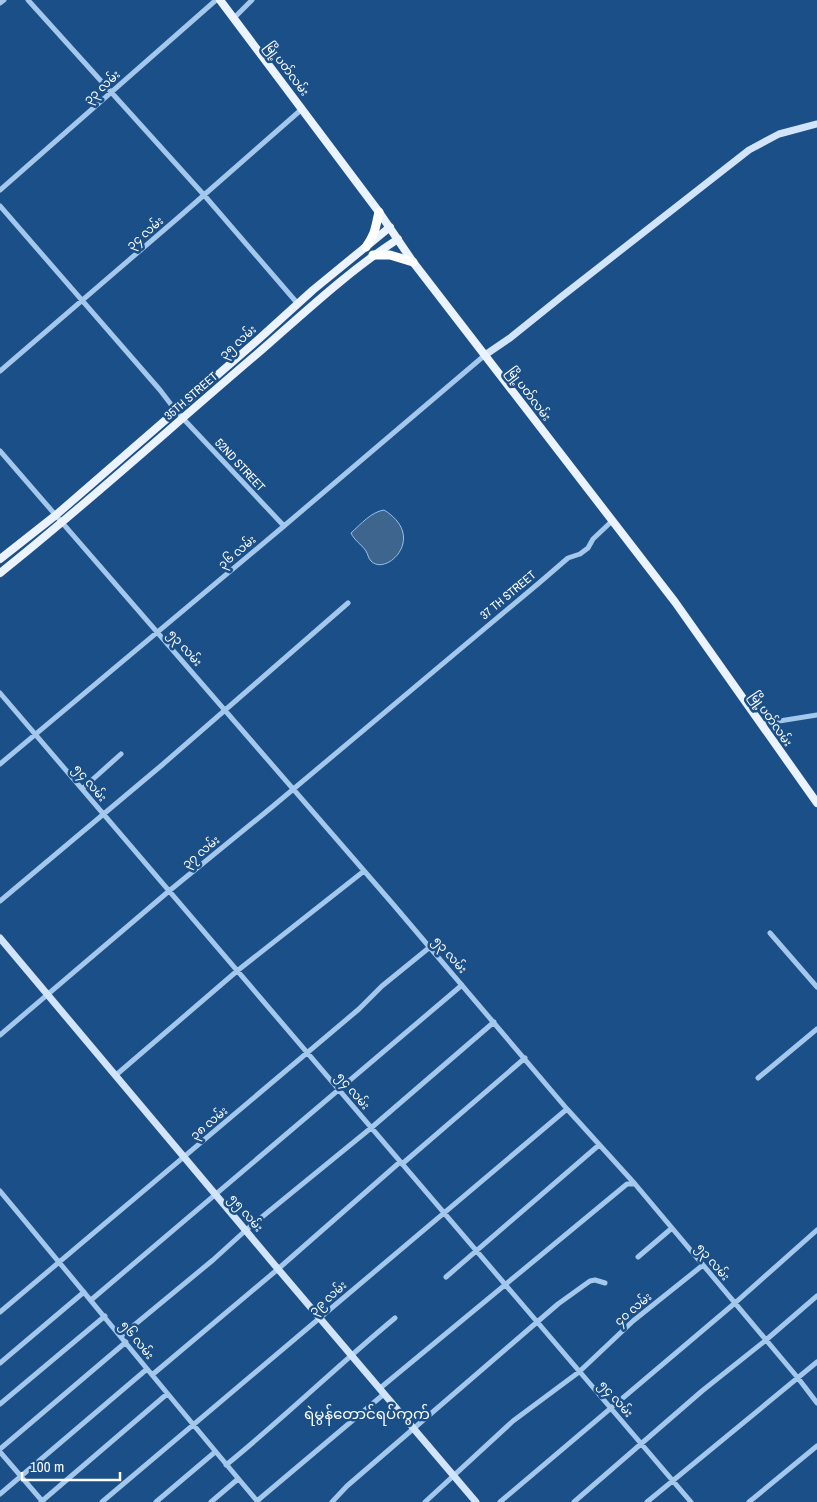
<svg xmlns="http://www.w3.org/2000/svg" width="817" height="1502" font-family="'Archivo Narrow','Noto Sans Myanmar',sans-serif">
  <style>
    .water { fill: #3e658d; stroke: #97c3ee }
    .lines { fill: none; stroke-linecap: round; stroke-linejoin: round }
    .street { stroke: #a4c8ec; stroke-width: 5 }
    .secondary { stroke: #d1e4f9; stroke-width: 7 }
    .primary { stroke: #eaf3ff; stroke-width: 8 }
    .highway { stroke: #fff; stroke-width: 9 }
    .labels { text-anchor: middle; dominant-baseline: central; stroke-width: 5; stroke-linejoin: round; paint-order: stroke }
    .street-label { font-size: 12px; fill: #fff; stroke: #1b4f88 }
    .quarter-label { font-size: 15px; fill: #fff; stroke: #1b4f88 }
  </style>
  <rect width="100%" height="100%" fill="#1b4f88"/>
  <!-- water -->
  <path class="water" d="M384 510C428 537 386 577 371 561 368 558 368 554 366 551 361 544 354 540 351 533 361 524 371 512 384 510Z"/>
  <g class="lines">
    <!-- street -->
    <path class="street" d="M28 0 204 195 298 304
      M0 3 4 0
      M234 18 252 0
      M0 190 216 0
      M0 206 160 390 176 411 284 526
      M0 371 179 217 302 109
      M0 451 392 903 567 1109 635 1184 798 1378 817 1403
      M0 693 691 1502
      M761 724 817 715
      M0 764 284 526 485 355
      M82 789 121 754
      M0 901 162 765 348 603
      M770 933 817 987
      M0 1035 169 891 272 807 539 583 568 558 580 554 588 548 593 539 612 521
      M116 1075 237 971 364 871
      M758 1078 817 1029
      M402 1164 525 1058
      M0 1191C86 1294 171 1399 258 1502
      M638 1257 672 1228
      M446 1277 599 1145
      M91 1300 462 985
      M0 1312 359 1009 382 986 430 947
      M121 1336 213 1260 246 1230 371 1128 494 1022
      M0 1363 84 1292
      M152 1375 278 1269 400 1162
      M379 1389 627 1184H634
      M0 1404 105 1316
      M0 1449 126 1342
      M0 1452 43 1502
      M226 1465C284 1418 337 1366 395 1318
      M0 1494 147 1369
      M257 1501 384 1394
      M41 1502 167 1394
      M102 1502C258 1372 411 1239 567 1109
      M156 1502 215 1452
      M211 1502 238 1479
      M332 1502 347 1486 558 1304 590 1281 595 1280 605 1283
      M425 1502 513 1421 579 1372 633 1321 703 1265
      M500 1502 735 1303 817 1230
      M574 1502 702 1391 766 1340 817 1296
      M647 1502 817 1362
      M749 1502 817 1446"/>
    <!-- secondary -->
    <path class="secondary" d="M485 355 510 338 561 297 749 150 779 134 817 124
      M0 938 278 1269 476 1502"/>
    <!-- primary -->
    <path class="primary" d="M220 0 379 212 413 262 675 602 817 803
      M0 559 56 515 260 338 313 290 390 227
      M0 573C88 503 171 427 257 354 303 314 347 272 398 239"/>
    <!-- highway -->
    <path class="highway" d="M366 247C376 233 375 228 379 212
      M373 255H390L413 262"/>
  </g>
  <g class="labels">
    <!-- street labels -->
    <g class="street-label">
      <text transform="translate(287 69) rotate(53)">မြို့ပတ်လမ်း</text>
      <text transform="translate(102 87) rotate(-42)">၃၃ လမ်း</text>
      <text transform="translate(145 233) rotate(-40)">၃၄ လမ်း</text>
      <text transform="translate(238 342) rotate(-41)">၃၅ လမ်း</text>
      <text transform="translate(529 394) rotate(53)">မြို့ပတ်လမ်း</text>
      <text transform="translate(191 396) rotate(-41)">35TH STREET</text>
      <text transform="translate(240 465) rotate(47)">52ND STREET</text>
      <text transform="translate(237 552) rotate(-40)">၃၆ လမ်း</text>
      <text transform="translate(508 595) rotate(-40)">37 TH STREET</text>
      <text transform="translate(185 648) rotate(49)">၅၃ လမ်း</text>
      <text transform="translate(771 719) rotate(55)">မြို့ပတ်လမ်း</text>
      <text transform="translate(90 783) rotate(50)">၅၄ လမ်း</text>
      <text transform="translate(201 852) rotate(-39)">၃၇ လမ်း</text>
      <text transform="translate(450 955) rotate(49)">၅၃ လမ်း</text>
      <text transform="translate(353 1091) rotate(50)">၅၄ လမ်း</text>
      <text transform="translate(209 1123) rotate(-40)">၃၈ လမ်း</text>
      <text transform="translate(246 1213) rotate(50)">၅၅ လမ်း</text>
      <text transform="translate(713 1262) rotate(50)">၅၃ လမ်း</text>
      <text transform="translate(328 1298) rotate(-41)">၃၉ လမ်း</text>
      <text transform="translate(633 1309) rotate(-40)">၄၀ လမ်း</text>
      <text transform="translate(137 1340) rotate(51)">၅၆ လမ်း</text>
      <text transform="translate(616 1399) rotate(49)">၅၄ လမ်း</text>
    </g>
    <!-- quarter labels -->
    <g class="quarter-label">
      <text x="367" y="1413">ရဲမွန်တောင်ရပ်ကွက်</text>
    </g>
  </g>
  <!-- scale -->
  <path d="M22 1472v8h98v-8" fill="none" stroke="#ffffff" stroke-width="2.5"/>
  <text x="30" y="1472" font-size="15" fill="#ffffff" stroke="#1b4f88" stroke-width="4" paint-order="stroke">100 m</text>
</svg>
